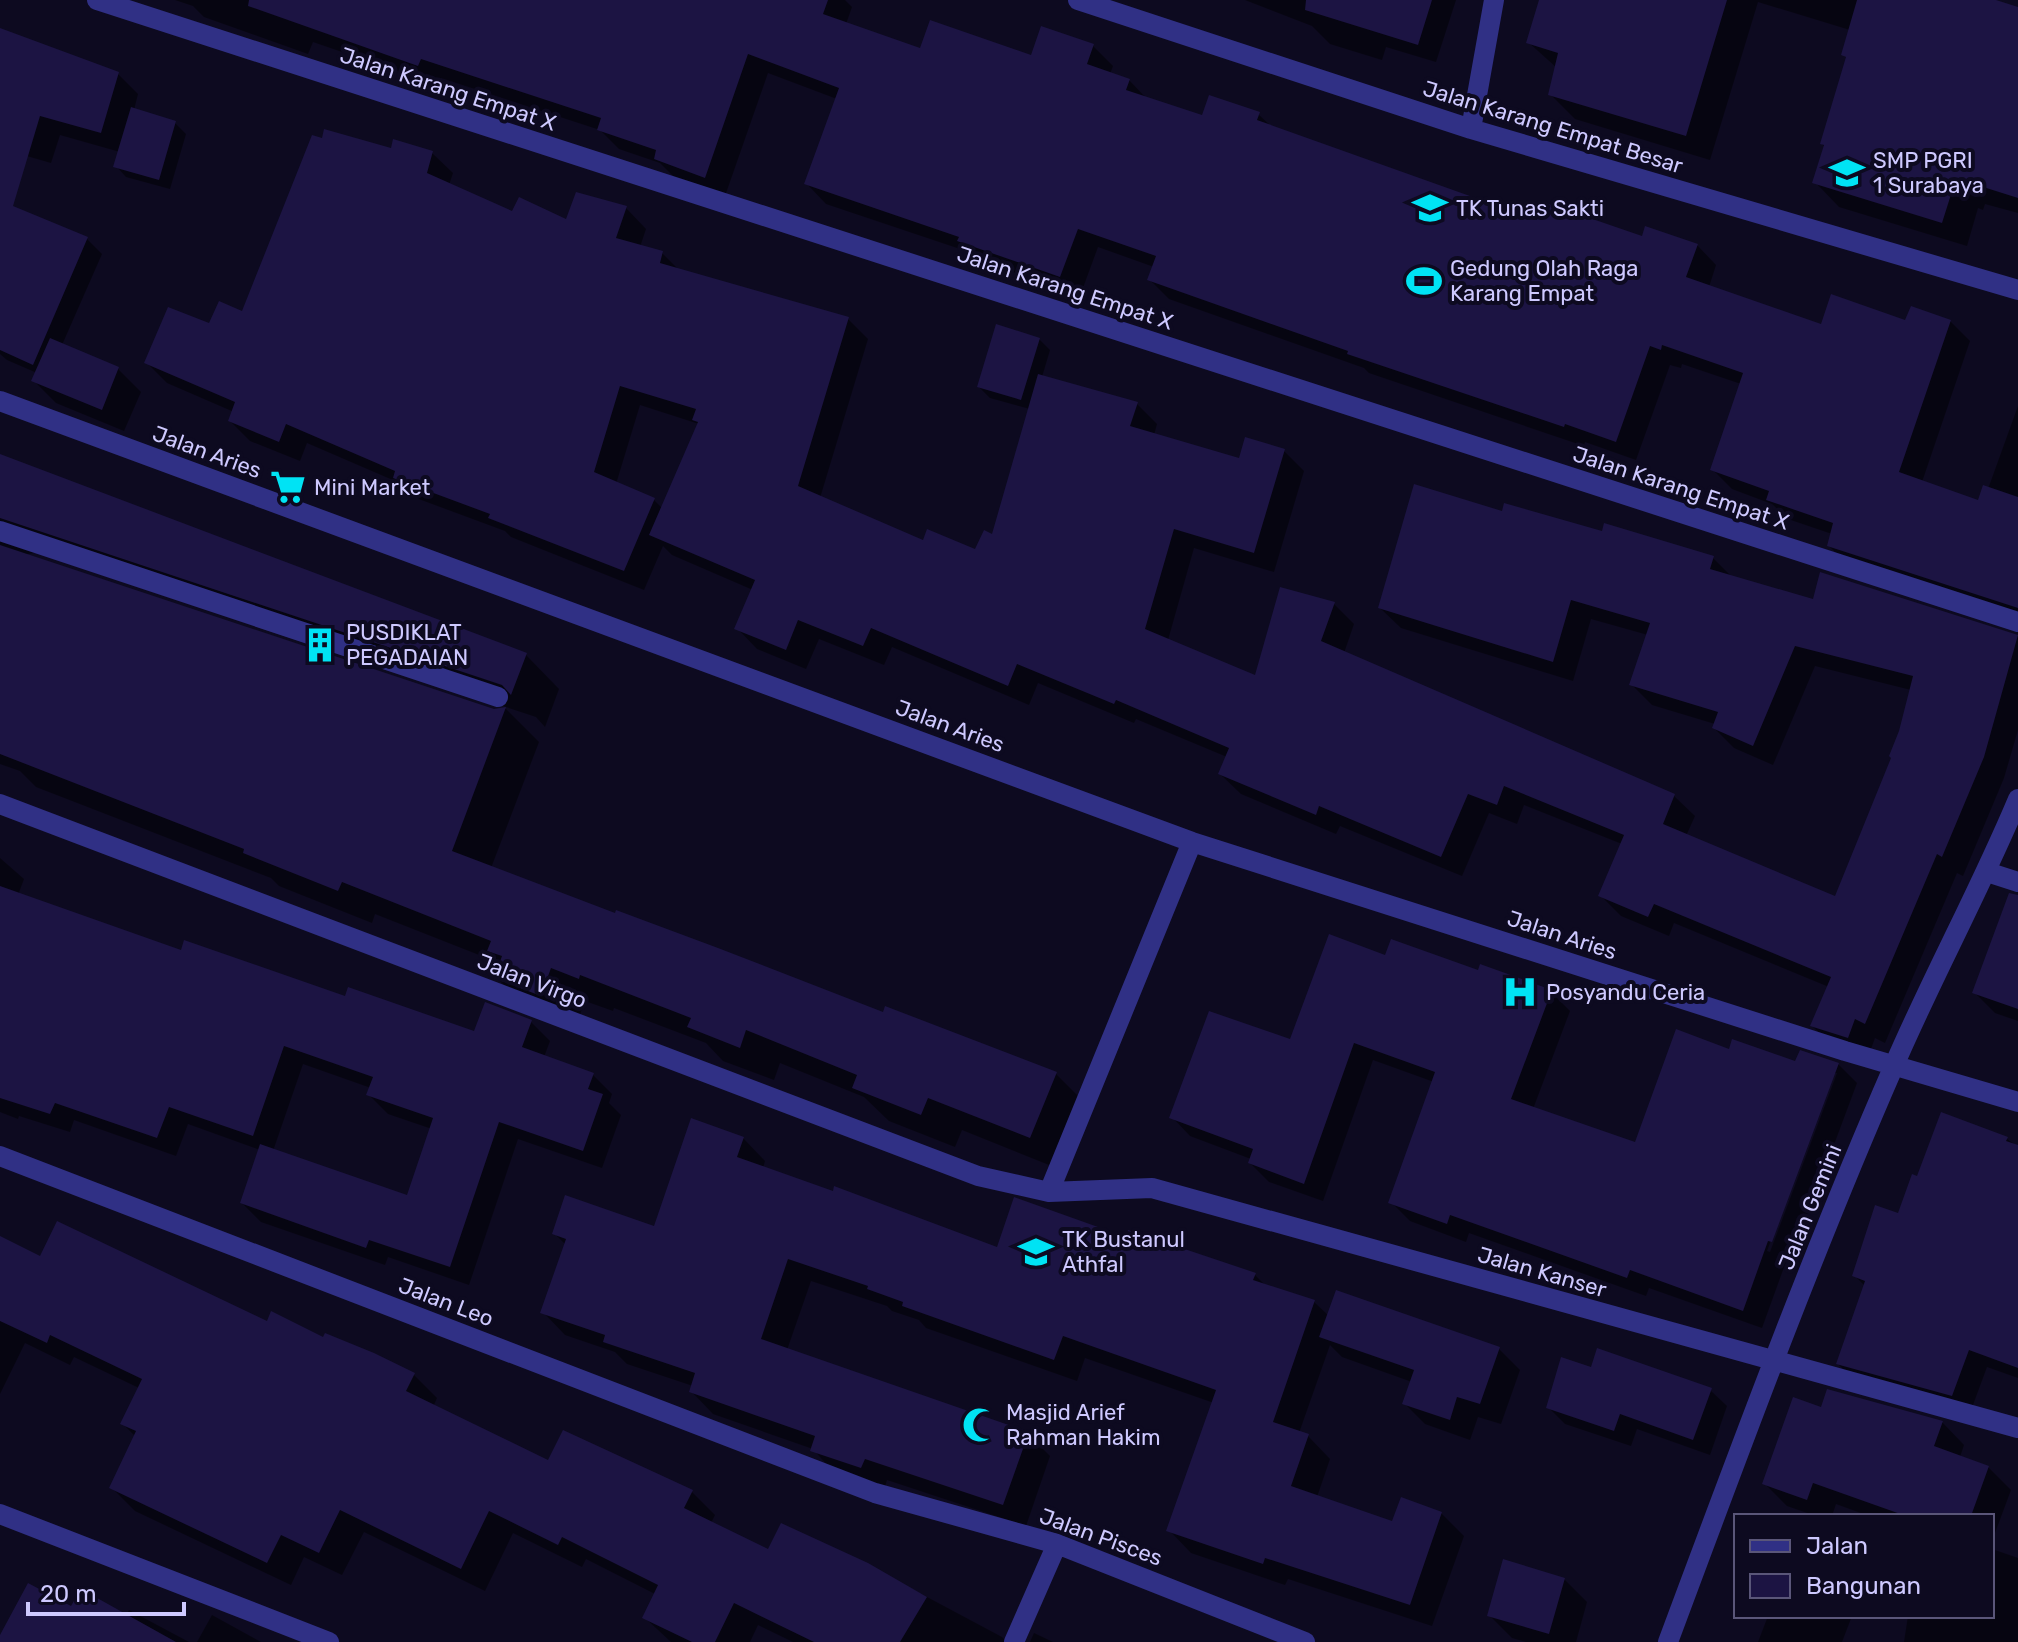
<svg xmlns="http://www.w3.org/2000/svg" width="2018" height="1642" font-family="Rubik,sans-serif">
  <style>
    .shadow { fill: #0007; fill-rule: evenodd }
    .building { fill: #1c1443 }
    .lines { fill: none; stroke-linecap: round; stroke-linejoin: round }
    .street { stroke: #303085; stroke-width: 20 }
    .labels { text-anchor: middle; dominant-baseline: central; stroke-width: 8; stroke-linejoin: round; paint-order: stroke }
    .street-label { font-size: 22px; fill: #cec9ff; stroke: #0d0a20 }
    .poi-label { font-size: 22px; fill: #cec9ff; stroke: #0d0a20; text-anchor: start }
  </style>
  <rect width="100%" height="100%" fill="#0d0a20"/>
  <!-- shadow -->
  <path class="shadow" d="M175 0H845L852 7 846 24 922 50 1033 58 1093 46 1113 66 1110 74 1129 80 1147 99 1203 117 1258 114 1273 128 1539 222 1697 245 1716 265 1709 287 1822 326 1950 321 1970 341 1922 482 1979 502 1988 489 2018 406V621L1849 566 1829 546 1832 534 1788 519 1772 504 1732 489 1712 469 1741 384 1682 364 1681 368 1670 365 1636 460 1585 442 1584 446 1369 373 1364 368 1169 299 1149 279 1154 267 1098 247 1080 296 979 260 972 253 826 204 807 184 837 99 768 73 725 196 676 179 660 163 619 149 600 130 441 78 438 85 313 42 308 54 204 17 193 6Z
    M1245 0H1456L1436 62 1386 47 1382 60 1330 44 1312 26Z
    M1541 0H1989L2018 8V213L1985 204 1983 210 1978 208 1967 246 1839 207 1815 182 1825 147 1822 144 1848 59 1843 55 1850 30 1758 2 1710 160 1575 119 1550 94 1557 68 1528 42Z
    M0 30 118 74 138 94 134 110 175 123 186 134 170 189 126 177 116 166 120 152 60 135 51 163 13 152 0 139Z
    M392 150 432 153 453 173 449 185 513 213 567 222 626 208 646 229 640 247 662 253 680 271 848 319 868 339 820 498 924 543 977 552 993 537 1030 409 990 398 979 387 1039 339 1050 350 1042 377 1137 404 1157 424 1154 435 1241 460 1284 451 1304 471 1274 572 1194 548 1168 640 1257 678 1334 604 1354 624 1344 653 1674 796 1695 816 1686 836 1836 898 1893 758 1911 690 1815 666 1773 765 1734 748 1714 728 1715 724 1652 705 1632 685 1648 635 1591 619 1573 681 1401 628 1380 608 1503 513 1713 558 1732 577 1814 601 1822 574 2018 636V730L2004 778 1963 876 1957 873 1885 1043 1875 1038 1868 1057 1833 1046 1812 1026 1829 987 1674 923 1669 936 1621 916 1601 896 1622 844 1524 805 1517 824 1489 813 1462 876 1340 826 1336 834 1241 794 1220 774 1227 757 1136 719 1134 723 1038 683 1029 705 892 647 884 665 819 639 806 669 757 649 737 628 753 590 672 555 663 546 644 590 511 537 505 531 416 498 402 484 307 443 300 461 250 441 230 421 234 412 167 383 147 363 210 326 243 314ZM640 405 699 424 663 509 654 500 616 484Z
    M0 203 87 239 102 254 62 345 118 369 141 392 124 431 56 403 34 381 37 373 7 360 0 354Z
    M0 456 526 655 559 689 545 727 536 717 39 552 23 555 494 711 506 709 539 742 491 868 884 1014 1056 1074 1090 1108 1064 1171 962 1130 955 1147 889 1121 864 1097 780 1063 774 1080 723 1061 706 1043 614 1008 613 1011 585 1001 575 1028 530 1011 497 978 502 964 375 914 372 923 279 886 271 878 36 787 20 771 0 764Z
    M0 858 24 879 18 895 182 952 476 1034 531 1022 550 1041 544 1057 593 1075 612 1094 609 1103 621 1115 602 1168 518 1139 469 1285 388 1257 385 1265 261 1222 242 1203 260 1150 188 1124 176 1156 74 1120 70 1132 19 1116 18 1119 0 1112ZM303 1064 371 1088 369 1095 388 1114 432 1129 408 1198 273 1151Z
    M2018 896V1021L1995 1013 1974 992Z
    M1387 957 1479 973 1551 992 1570 1011 1533 1109 1637 1145 1730 1051 1796 1064H1838L1857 1083 1791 1260 1787 1259 1762 1328 1649 1288 1646 1296 1469 1233 1466 1242 1410 1221 1391 1202 1434 1082 1373 1060 1323 1201 1269 1182 1250 1163 1251 1159 1190 1136 1172 1117 1292 1041ZM1833 1073H1837L1770 1252 1767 1251Z
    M743 1138 765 1161 763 1168 998 1249 1127 1239 1255 1275 1265 1285 1314 1302 1329 1316 1499 1349 1520 1370 1501 1424 1478 1417 1470 1440 1425 1424 1404 1403 1412 1382 1342 1357 1330 1345 1299 1433 1308 1436 1330 1459 1317 1497 1393 1524 1441 1513 1464 1536 1432 1626 1288 1579 1285 1585 1191 1553 1169 1530 1214 1403 1085 1358 1077 1381 926 1328 919 1320 892 1311 887 1306 811 1281 787 1350 1028 1434 1050 1456 1026 1526 887 1480 884 1490 834 1473 813 1449 713 1414 691 1391 693 1386 627 1364 615 1352 565 1335 543 1312 566 1245 554 1233 655 1229Z
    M2007 1139 2018 1147V1378L1987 1367 1970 1413 1856 1382 1838 1364 1865 1286 1855 1276 1899 1216 1919 1178Z
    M0 1239 41 1258 324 1339 413 1374 437 1398 433 1407 549 1463 692 1492 715 1515 711 1523 769 1552 867 1565 1002 1637 1007 1642H793L758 1625 750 1642H671L644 1617 655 1594 586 1559 582 1567 513 1533 485 1591 364 1532 342 1575 304 1557 291 1585 135 1511 112 1488 136 1437 122 1423 139 1388 74 1357 70 1365 25 1343 0 1394Z
    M1592 1370 1710 1390 1727 1406 1710 1455 1637 1429 1631 1446 1565 1424 1549 1408Z
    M1822 1410 1942 1422 1964 1445 1960 1457 1988 1467 2011 1490 1992 1541V1516H1869L1836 1504 1832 1516H1816L1787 1506 1764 1483Z
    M1992 1549 2018 1558V1642H1904L1908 1616H1992Z
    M1564 1579 1587 1602 1576 1642H1526L1512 1638 1489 1615Z
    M72 1609 126 1616 129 1610 189 1642H16Z
    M212 1615 261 1642H197Z
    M1768 1616H1852L1842 1642H1758Z
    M1034 1633 1053 1642H1030Z"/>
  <!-- building -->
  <path class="building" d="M249 0H828L823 14 920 48 930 20 1031 55 1041 26 1094 44 1087 64 1130 79 1126 90 1202 115 1209 95 1260 112 1257 120 1537 220 1543 202 1642 236 1645 226 1698 244 1686 277 1821 324 1831 294 1905 320 1911 306 1951 320 1899 472 1978 500 1983 485 2018 497V608L1827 546 1833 523 1766 500 1769 491 1710 470 1743 373 1662 345 1661 350 1650 346 1616 442 1565 424 1564 427 1347 354 1348 351 1147 280 1156 256 1078 229 1060 277 957 241 959 237 804 184 839 88 748 54 705 178 654 159 656 150 597 130 601 118 421 59 418 66 248 6Z
    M1306 0H1432L1418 45 1305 10Z
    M1539 0H1727L1686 136 1548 95 1558 53 1526 43Z
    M1857 0H1996L2018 7V198L1961 180 1959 186 1954 185 1942 223 1812 183 1824 145 1820 144 1846 57 1841 55Z
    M0 28 119 72 101 133 40 116 13 206 88 237 33 365 0 350Z
    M131 107 176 121 159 180 113 167Z
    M324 129 391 148 393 139 433 151 427 173 512 211 519 197 566 219 576 192 627 206 616 238 663 251 660 263 849 317 798 486 923 540 927 529 975 549 984 530 992 534 1038 374 1138 402 1130 426 1239 458 1245 437 1285 449 1254 553 1174 529 1145 629 1255 675 1280 587 1335 602 1321 641 1675 794 1663 824 1835 896 1891 758 1889 756 1899 731 1913 676 1795 646 1753 746 1712 728 1718 712 1629 685 1650 623 1571 600 1553 662 1378 608 1414 484 1502 511 1504 503 1602 531 1604 523 1714 556 1710 569 1813 599 1820 572 2018 635 1984 757 1942 857 1937 854 1865 1024 1855 1019 1848 1038 1810 1026 1831 977 1654 904 1648 917 1598 896 1624 835 1504 786 1497 805 1468 794 1441 857 1319 806 1316 815 1218 774 1229 748 1116 700 1114 704 1017 664 1008 686 871 628 863 646 798 620 786 650 734 629 755 580 649 535 698 422 692 420 696 409 620 386 594 472 655 498 624 571 488 518 490 514 393 478 395 471 286 424 279 442 228 421 235 402 144 363 168 307 209 323 219 301 242 311 312 135 322 138Z
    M996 324 1040 338 1021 400 977 387Z
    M50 338 119 367 102 410 31 381Z
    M0 454 527 653 511 695 502 685 0 518Z
    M0 545 494 709 506 707 452 851 615 913 616 910 718 948 883 1012 885 1006 1057 1072 1030 1138 928 1098 921 1115 852 1088 857 1075 746 1030 740 1048 687 1027 691 1018 580 975 579 979 551 968 541 996 494 978 502 956 487 951 491 941 342 882 338 891 243 853 244 849 0 754Z
    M0 886 181 950 184 940 345 996 348 987 474 1031 485 1002 532 1020 522 1047 594 1073 588 1089 603 1094 583 1151 499 1122 450 1267 369 1240 366 1248 240 1203 260 1144 407 1195 433 1118 366 1095 373 1077 284 1046 253 1136 169 1107 157 1138 55 1103 50 1114 0 1098Z
    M2009 893 2018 895V1009L1972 993Z
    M1329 934 1385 955 1391 939 1478 970 1480 964 1552 990 1511 1099 1635 1142 1676 1029 1729 1049 1732 1039 1795 1061 1800 1050 1839 1063 1772 1242 1768 1241 1743 1311 1630 1270 1627 1278 1450 1215 1447 1224 1388 1203 1435 1072 1354 1043 1304 1184 1248 1163 1253 1149 1169 1118 1209 1011 1290 1039Z
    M1941 1112 2008 1137 2006 1141 2018 1145V1368L1969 1350 1952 1396 1836 1364 1865 1281 1852 1276 1875 1205 1898 1213 1912 1174 1917 1176Z
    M691 1118 744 1137 737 1157 833 1191 834 1186 997 1247 1014 1197 1126 1237 1128 1230 1256 1273 1253 1280 1315 1300 1273 1422 1309 1434 1291 1486 1392 1521 1401 1497 1442 1512 1410 1605 1265 1558 1263 1564 1166 1531 1216 1390 1063 1336 1054 1360 902 1306 903 1302 867 1289 868 1286 788 1259 761 1339 1029 1432 1003 1505 865 1459 861 1468 810 1451 815 1436 689 1392 695 1373 603 1342 605 1335 540 1313 566 1239 552 1234 565 1195 654 1226Z
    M57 1221 267 1321 271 1311 323 1337 325 1333 374 1353 415 1373 406 1391 548 1460 563 1430 693 1490 684 1508 768 1549 781 1523 868 1563 927 1597 900 1642H814L734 1603 715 1642H692L642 1618 658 1585 562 1537 558 1545 489 1511 461 1569 340 1510 319 1553 281 1535 267 1563 109 1488 136 1431 120 1424 142 1379 50 1335 47 1343 0 1321V1236L40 1256Z
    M1336 1290 1500 1347 1480 1404 1457 1397 1450 1420 1402 1404 1414 1370 1319 1337Z
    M1597 1348 1712 1388 1693 1440 1620 1414 1614 1431 1546 1408 1561 1357 1591 1367Z
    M1827 1389 1943 1421 1934 1446 1989 1466 1971 1516H1906L1813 1483 1807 1500 1762 1484 1793 1397 1821 1407Z
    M1503 1559 1565 1578 1549 1634 1487 1616Z
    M28 1583 71 1606 81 1589 176 1642H0V1635Z"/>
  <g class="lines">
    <!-- street -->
    <path class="street" d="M97 0 2018 622
      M1078 0 1471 129 2018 290
      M1471 129 1494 0
      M0 401 1192 842 1845 1051 2018 1102
      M0 531 498 697
      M0 804 978 1176 1049 1192 1152 1188 2018 1428
      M1987 872 2018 882
      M0 1156 875 1493 1057 1544 1305 1642
      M1049 1192 1192 842
      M0 1514 329 1642
      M1014 1642 1057 1544
      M1668 1642C1740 1449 1811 1256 1893 1068 1932 977 1980 890 2018 799"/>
  </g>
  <!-- icons -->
  <defs>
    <g id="school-bare" transform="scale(2.76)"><path d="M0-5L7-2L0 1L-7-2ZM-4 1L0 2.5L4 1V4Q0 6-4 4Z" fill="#00e3f4" stroke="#0d0a20" stroke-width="2.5" paint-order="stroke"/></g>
    <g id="stadium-bare" transform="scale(2.76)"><path d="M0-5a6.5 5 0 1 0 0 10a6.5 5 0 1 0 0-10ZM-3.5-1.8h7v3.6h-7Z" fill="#00e3f4" stroke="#0d0a20" stroke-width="2.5" paint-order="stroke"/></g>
    <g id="supermarket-bare" transform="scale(2.76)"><path d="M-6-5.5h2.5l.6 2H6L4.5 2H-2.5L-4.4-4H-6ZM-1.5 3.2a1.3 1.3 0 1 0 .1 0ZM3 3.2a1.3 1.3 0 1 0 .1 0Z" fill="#00e3f4" stroke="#0d0a20" stroke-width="2.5" paint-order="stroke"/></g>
    <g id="building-bare" transform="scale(2.76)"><path d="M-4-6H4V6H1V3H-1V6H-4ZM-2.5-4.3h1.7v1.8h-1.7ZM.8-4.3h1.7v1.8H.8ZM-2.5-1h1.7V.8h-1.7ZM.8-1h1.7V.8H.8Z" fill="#00e3f4" stroke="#0d0a20" stroke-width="2.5" paint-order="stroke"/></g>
    <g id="hospital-bare" transform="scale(2.76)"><path d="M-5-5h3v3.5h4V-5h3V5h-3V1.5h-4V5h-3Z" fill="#00e3f4" stroke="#0d0a20" stroke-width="2.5" paint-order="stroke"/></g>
    <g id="mosque-bare" transform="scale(2.76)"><path d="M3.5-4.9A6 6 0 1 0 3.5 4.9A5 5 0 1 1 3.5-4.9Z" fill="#00e3f4" stroke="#0d0a20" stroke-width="2.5" paint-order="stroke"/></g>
  </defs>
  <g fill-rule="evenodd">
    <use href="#school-bare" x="1847" y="173"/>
    <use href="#school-bare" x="1430" y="208"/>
    <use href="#stadium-bare" x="1424" y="281"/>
    <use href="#supermarket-bare" x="288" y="487"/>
    <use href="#building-bare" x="320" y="645"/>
    <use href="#hospital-bare" x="1520" y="992"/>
    <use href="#school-bare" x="1036" y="1252"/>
    <use href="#mosque-bare" x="980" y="1425"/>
  </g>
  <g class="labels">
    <!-- street labels -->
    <g class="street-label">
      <text transform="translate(448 89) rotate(18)">Jalan Karang Empat X</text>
      <text transform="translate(1553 127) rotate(17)">Jalan Karang Empat Besar</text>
      <text transform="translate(1065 288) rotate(18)">Jalan Karang Empat X</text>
      <text transform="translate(207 452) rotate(20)">Jalan Aries</text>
      <text transform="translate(1681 488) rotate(18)">Jalan Karang Empat X</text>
      <text transform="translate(950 726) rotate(20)">Jalan Aries</text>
      <text transform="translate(1562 935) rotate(18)">Jalan Aries</text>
      <text transform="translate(532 981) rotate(21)">Jalan Virgo</text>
      <text transform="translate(1810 1207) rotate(-68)">Jalan Gemini</text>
      <text transform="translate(1542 1272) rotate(16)">Jalan Kanser</text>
      <text transform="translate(446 1302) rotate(21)">Jalan Leo</text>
      <text transform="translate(1101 1537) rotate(20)">Jalan Pisces</text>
    </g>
    <!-- poi labels -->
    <g class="poi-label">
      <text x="1873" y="160">SMP PGRI<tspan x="1873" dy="25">1 Surabaya</tspan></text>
      <text x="1456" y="208">TK Tunas Sakti</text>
      <text x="1450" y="268">Gedung Olah Raga<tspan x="1450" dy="25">Karang Empat</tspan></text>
      <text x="314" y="487">Mini Market</text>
      <text x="346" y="632">PUSDIKLAT<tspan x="346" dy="25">PEGADAIAN</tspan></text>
      <text x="1546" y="992">Posyandu Ceria</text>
      <text x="1062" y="1239">TK Bustanul<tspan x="1062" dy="25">Athfal</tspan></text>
      <text x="1006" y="1412">Masjid Arief<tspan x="1006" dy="25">Rahman Hakim</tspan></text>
    </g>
  </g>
  <!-- legend -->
  <rect x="1734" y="1514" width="260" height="104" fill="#0d0a20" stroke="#5a5679" stroke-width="2"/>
  <rect x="1750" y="1540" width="40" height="12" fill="#303085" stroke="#5a5679" stroke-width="2"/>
  <text x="1806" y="1554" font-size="24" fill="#cec9ff">Jalan</text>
  <rect x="1750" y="1574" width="40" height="24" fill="#1c1443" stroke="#5a5679" stroke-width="2"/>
  <text x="1806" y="1594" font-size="24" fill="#cec9ff">Bangunan</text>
  <!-- scale -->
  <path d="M28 1602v12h156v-12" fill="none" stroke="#cec9ff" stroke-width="4"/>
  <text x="40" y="1602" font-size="24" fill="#cec9ff" stroke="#0d0a20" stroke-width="6" paint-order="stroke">20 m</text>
</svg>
